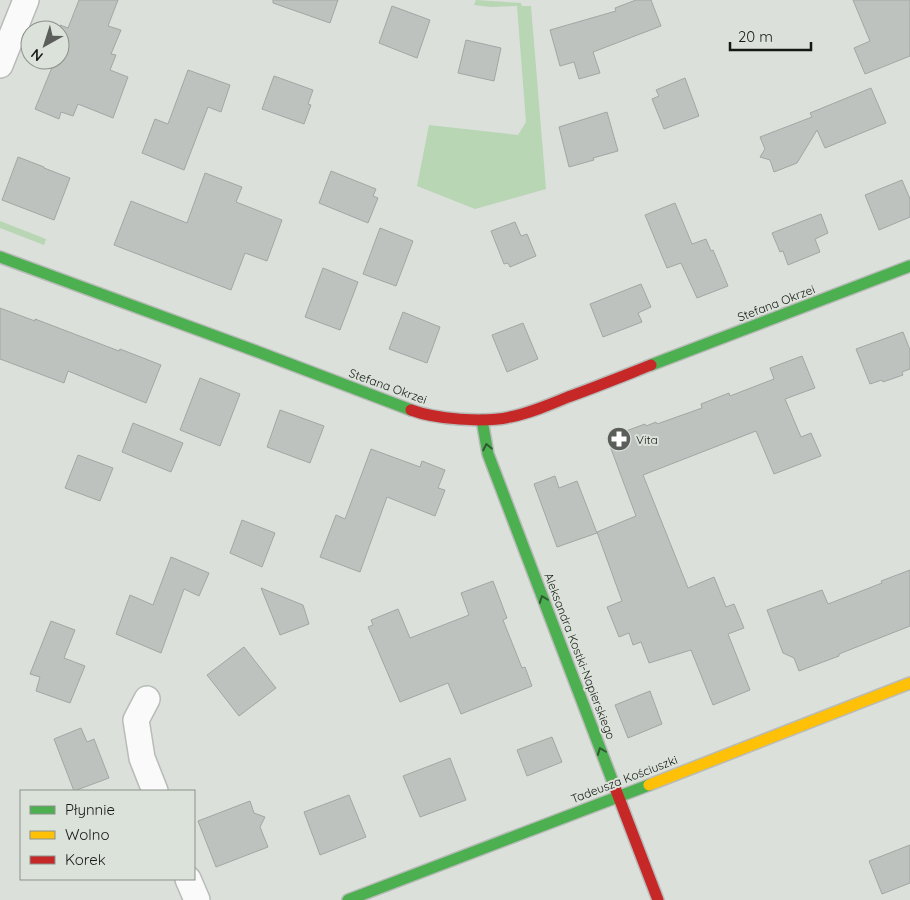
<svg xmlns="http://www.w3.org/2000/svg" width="910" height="900" font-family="Quicksand,sans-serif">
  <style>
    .green { fill: #b8d5b4 }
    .building { fill: #bec2be; stroke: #a3a7a3 }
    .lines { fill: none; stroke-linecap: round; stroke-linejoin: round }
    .street-casing { stroke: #b8bbb8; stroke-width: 28 }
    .fast-casing { stroke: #b8bbb8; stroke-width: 14 }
    .slow-casing { stroke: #b8bbb8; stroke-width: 14 }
    .jam-casing { stroke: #b8bbb8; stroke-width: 14 }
    .street { stroke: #fafafa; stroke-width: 25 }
    .fast { stroke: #4caf50; stroke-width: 11 }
    .slow { stroke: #ffc107; stroke-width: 11 }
    .jam { stroke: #c62828; stroke-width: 11 }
    .oneway { stroke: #2e5c30 }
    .labels { text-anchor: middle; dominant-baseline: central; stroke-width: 4; stroke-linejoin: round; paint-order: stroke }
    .street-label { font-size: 12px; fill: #161815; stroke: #dae2d9 }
    .poi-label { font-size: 12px; fill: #161815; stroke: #dae2d9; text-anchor: start }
  </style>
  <rect width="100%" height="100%" fill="#dbe0db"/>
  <!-- green -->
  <path class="green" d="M476 0 521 3 522 6H531L546 189 475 209 417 186 429 125 518 135 526 122 517 6 491 7 474 5Z
    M0 221 46 239 44 245 0 228Z"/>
  <!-- building -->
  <path class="building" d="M79 0H118L108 26 121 30 111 54 116 55 110 70 128 77 113 118 78 104 73 116 61 112 59 119 35 109 55 60H60V25L68 28Z
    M273 0H338L330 23 273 3Z
    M636 0H651L661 26 593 52 600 73 579 79 574 62 560 66 550 30 616 11 615 8Z
    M853 0H910V56L865 74 854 48 870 41Z
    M392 6 430 20 417 58 379 43Z
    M466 40 501 48 494 81 458 73Z
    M188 70 230 85 221 112 208 107 184 170 142 153 155 119 168 124Z
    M274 76 313 90 308 104 311 105 304 124 262 109Z
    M685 78 699 116 664 129 652 99 659 96 656 90Z
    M871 88 886 123 825 148 817 130 797 163 774 172 770 160 760 157 765 149 760 137 812 117 810 113Z
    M607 112 618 151 593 158 594 160 569 167 559 127Z
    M18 157 44 167V168L70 178 54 220 2 200Z
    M331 171 376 189 373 196 378 198 368 223 319 203Z
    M205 173 242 187 236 202 282 220 267 261 245 253 231 290 114 245 131 201 187 223Z
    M902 180 910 199V217L879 230 865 195Z
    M675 203 692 244 706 239 711 251 713 250 728 286 697 298 681 263 667 268 645 215Z
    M821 214 828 233 815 239 820 252 788 265 783 251 780 252 772 233Z
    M515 222 521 236 527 234 536 256 510 267 508 263 504 264 491 231Z
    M380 228 413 241 396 286 363 274Z
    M323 268 358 282 340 330 305 317Z
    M641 284 651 307 638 313 642 322 603 337 590 304Z
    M0 308 35 321V319L119 351 120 349 161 365 146 403 68 371 64 383 0 359Z
    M403 312 440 327 427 363 389 349Z
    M523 323 538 359 507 372 492 335Z
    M903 332 910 350V369L902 372 903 375 883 382 882 380 870 384 856 349Z
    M802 356 815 388 785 399 801 437 811 433 821 456 774 474 756 431 643 475 688 588 714 577 726 607 734 604 744 628 728 634 750 690 713 705 691 650 649 663 641 642 633 645 629 633 619 637 607 607 622 601 597 532 636 516 607 438 645 424 646 426 656 422 657 424 702 408 701 404 729 393 730 396 774 379 770 368Z
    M200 378 240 394 220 446 180 430Z
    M280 410 324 426 310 463 267 447Z
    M133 423 183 443 171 472 122 452Z
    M371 449 420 467 422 461 445 470 438 488 445 490 435 516 387 497 360 572 320 557 336 515 345 519Z
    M78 455 113 468 100 501 65 488Z
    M555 476 559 488 577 481 597 533 557 547 534 484Z
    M242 520 275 533 262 567 230 553Z
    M171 557 209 573 199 596 184 589 161 653 116 634 130 595 153 605Z
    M910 570V626L839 654V656L799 671 794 658 783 653 767 610 822 590 828 604 882 583 881 581Z
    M493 581 507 618 503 620 522 668 525 667 532 686 461 714 448 683 400 702 368 627 373 625 371 620 398 609 410 638 469 615 461 593Z
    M261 588 303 605 309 624 280 635Z
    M51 621 75 630 64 658 85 666 70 703 36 691 40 677 30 674Z
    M244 647 276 688 239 716 207 675Z
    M650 691 662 724 628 738 615 705Z
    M81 728 87 742 94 739 109 778 74 791 54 739Z
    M552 737 562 762 527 776 517 750Z
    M450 758 466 800 420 817 403 776Z
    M349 795 366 837 320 855 304 812Z
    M250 801 254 813 265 817 260 827 268 847 216 867 198 821Z
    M910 845V883L882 894 869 861Z"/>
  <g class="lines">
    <!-- street casing -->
    <g class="street-casing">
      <path id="street" d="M0 65 26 0
        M147 699 136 720 142 758 155 791
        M188 879 197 900"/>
    </g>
    <!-- fast casing -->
    <g class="fast-casing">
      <path id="fast" d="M0 257 253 350 411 410
        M651 365 910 266
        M482 420 488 454 614 785
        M348 900 649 785"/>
    </g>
    <!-- slow casing -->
    <g class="slow-casing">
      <path id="slow" d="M649 785 910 683"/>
    </g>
    <!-- jam casing -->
    <g class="jam-casing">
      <path id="jam" d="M411 410C435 419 484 423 510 417 530 413 549 405 568 397 596 387 623 376 651 365
        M614 785 658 900"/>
    </g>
    <!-- street -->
    <use href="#street" class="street"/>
    <!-- fast -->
    <use href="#fast" class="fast"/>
    <!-- slow -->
    <use href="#slow" class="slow"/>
    <!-- jam -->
    <use href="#jam" class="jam"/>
  </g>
  <!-- one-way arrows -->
  <defs><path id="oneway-chevron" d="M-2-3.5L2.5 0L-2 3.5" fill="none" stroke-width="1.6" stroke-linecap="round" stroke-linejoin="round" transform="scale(1.25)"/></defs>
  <g class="oneway">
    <use href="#oneway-chevron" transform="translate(487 447) rotate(-101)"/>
    <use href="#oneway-chevron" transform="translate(543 599) rotate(-111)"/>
    <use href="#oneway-chevron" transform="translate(601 751) rotate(-111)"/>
  </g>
  <!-- icons -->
  <defs>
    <g id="pharmacy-disc" transform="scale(1.25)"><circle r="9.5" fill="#5b5e5a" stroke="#dae2d9"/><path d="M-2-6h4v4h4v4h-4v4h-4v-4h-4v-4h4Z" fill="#fff"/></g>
  </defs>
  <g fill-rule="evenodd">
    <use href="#pharmacy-disc" x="619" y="439"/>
  </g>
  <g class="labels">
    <!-- street labels -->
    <g class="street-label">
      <text transform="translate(776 303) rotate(-21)">Stefana Okrzei</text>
      <text transform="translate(388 386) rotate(20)">Stefana Okrzei</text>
      <text transform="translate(580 656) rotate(69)">Aleksandra Kostki-Napierskiego</text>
      <text transform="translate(624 779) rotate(-21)">Tadeusza Kościuszki</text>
    </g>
    <!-- poi labels -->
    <g class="poi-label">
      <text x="636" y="439">Vita</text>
    </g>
  </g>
  <!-- legend -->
  <rect x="20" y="790" width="175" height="90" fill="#dae2d9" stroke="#8c918b"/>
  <rect x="30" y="806" width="25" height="8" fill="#4caf50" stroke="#8c918b"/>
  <text x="65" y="815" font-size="15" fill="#161815">Płynnie</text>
  <rect x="30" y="831" width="25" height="8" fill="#ffc107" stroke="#8c918b"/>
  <text x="65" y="840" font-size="15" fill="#161815">Wolno</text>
  <rect x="30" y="856" width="25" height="8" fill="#c62828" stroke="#8c918b"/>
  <text x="65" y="865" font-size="15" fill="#161815">Korek</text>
  <!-- north arrow -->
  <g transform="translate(45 45) rotate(219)"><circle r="24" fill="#dae2d9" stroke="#8c918b"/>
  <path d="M0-4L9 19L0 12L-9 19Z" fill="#5b5e5a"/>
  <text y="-8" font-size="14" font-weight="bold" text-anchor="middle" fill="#161815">N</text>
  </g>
  <!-- scale -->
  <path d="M730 42v8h81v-8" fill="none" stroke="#161815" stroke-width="2.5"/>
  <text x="738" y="42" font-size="15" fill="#161815" stroke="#dae2d9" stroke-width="4" paint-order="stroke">20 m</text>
</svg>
